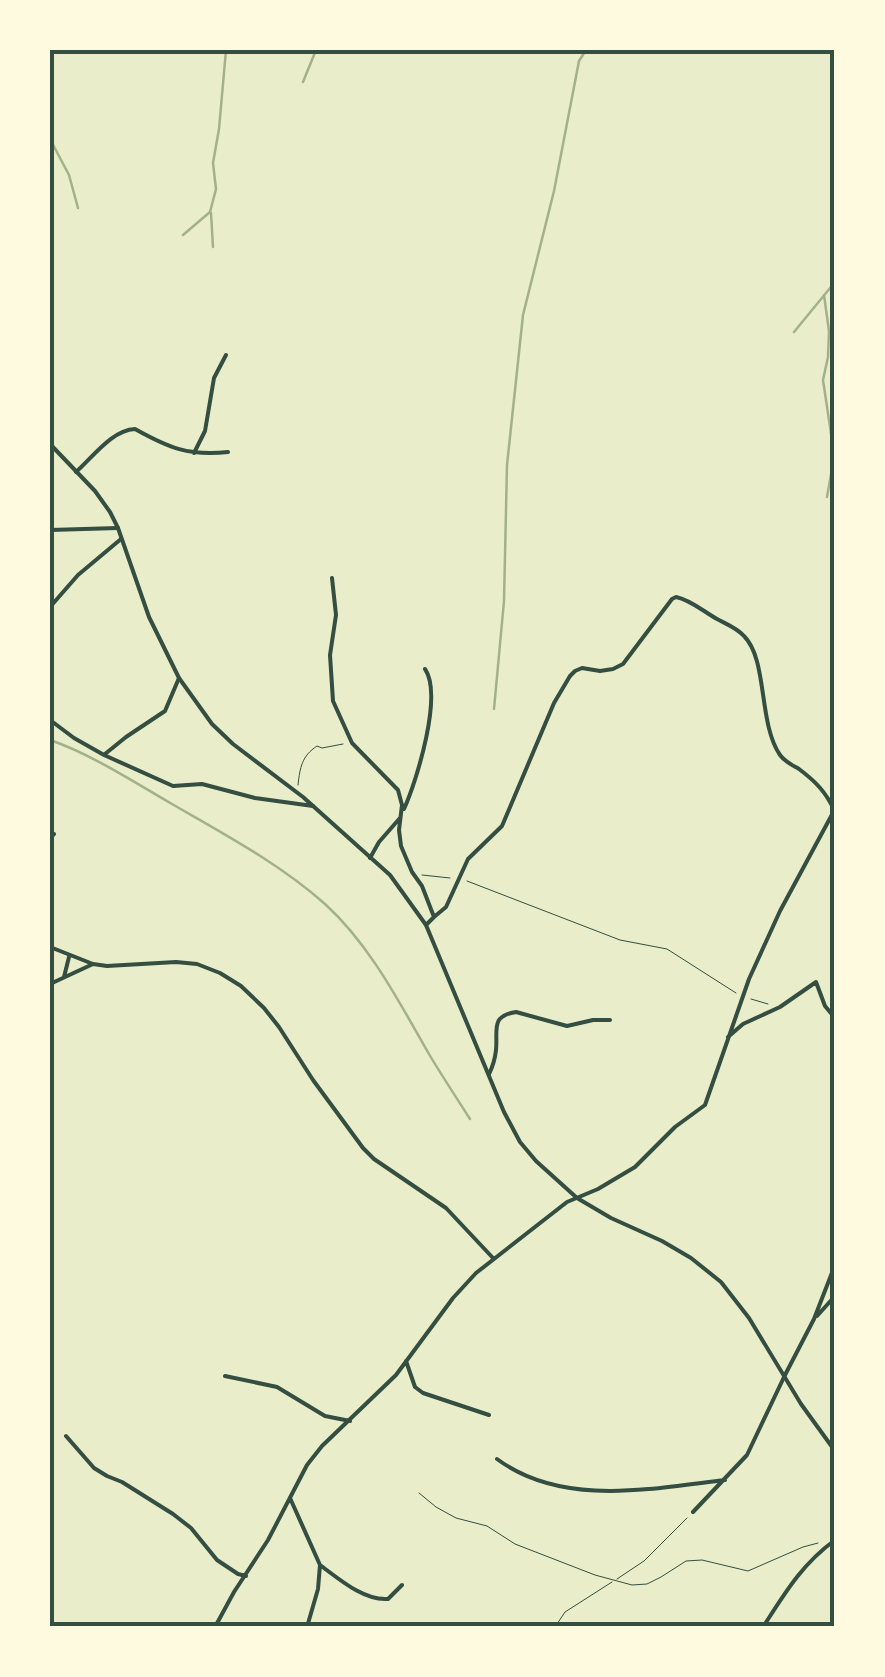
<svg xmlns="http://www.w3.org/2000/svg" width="885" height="1677" font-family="Inter,sans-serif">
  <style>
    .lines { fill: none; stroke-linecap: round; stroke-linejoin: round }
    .stream { stroke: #a3b18a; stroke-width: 2.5 }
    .path { stroke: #344e41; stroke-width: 1 }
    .minor { stroke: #344e41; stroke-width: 4 }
    .tertiary { stroke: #344e41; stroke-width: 4 }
    .neatline { fill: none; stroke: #344e41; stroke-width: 4 }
  </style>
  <rect width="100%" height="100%" fill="#e9edc9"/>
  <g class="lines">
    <!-- stream -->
    <path class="stream" d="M303 82 316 50
      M50 139 69 175 78 208
      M211 213 213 247
      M183 235 210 212 216 189 213 163 219 129 226 50
      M824 295 829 331 828 357 823 380 832 440V469L827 497
      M794 332 835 282
      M494 709 504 601 507 465 523 315 554 191 579 61 586 50
      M50 740C91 754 134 782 172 804 224 834 280 864 325 904 370 945 399 1002 429 1054 442 1076 456 1097 470 1119"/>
    <!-- path -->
    <path class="path" d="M298 785C300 767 302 756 317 746L322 748 343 744
      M422 875 450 878
      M467 881 620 940 667 949 736 993
      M751 999 768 1004
      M419 1493 436 1507 456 1518 487 1526 515 1544 595 1575 632 1585 647 1584 661 1577 686 1561 702 1560 748 1571 803 1547 818 1543
      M617 1579 644 1561 687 1518
      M546 1627 557 1624 565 1612 612 1582"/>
    <!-- minor -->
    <path class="minor" d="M194 453 205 431 214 378 226 355
      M76 472C93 457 112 430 135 429 169 448 188 456 228 452
      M50 530 118 528
      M332 578 336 615 330 655 333 701 352 743 398 790 402 805 399 830 401 846 412 872 422 886 434 917 426 925
      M50 607 78 575 121 539
      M50 720 74 738 104 755 173 786 202 784 255 798 313 806
      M105 754 126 737 165 711 179 678
      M404 809C417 780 443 695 425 669
      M50 838 54 834
      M370 858 379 842 400 818
      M434 917 446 907 468 859 502 826 554 703 570 676 575 671 582 668 600 671 613 669 623 664 672 599 676 597C691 600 704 612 717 619 726 624 737 628 744 636 768 660 758 723 780 755 785 762 792 765 799 769 815 781 826 792 834 810
      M50 947 93 964
      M64 977 69 957
      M50 984 93 964 107 966 176 962 197 964 220 973 241 986 264 1008 279 1027 313 1080 363 1148 374 1159 446 1208 493 1258
      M728 1037 743 1024 780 1007 816 982 825 1006 835 1018
      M489 1074C493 1066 495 1059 496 1050 498 1030 490 1016 516 1012L567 1026 593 1020H610
      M817 1316 835 1296
      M406 1361 415 1387 423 1393 489 1415
      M225 1376 277 1387 325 1416 350 1421
      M66 1436 94 1468 107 1476 122 1482 173 1514 191 1528 217 1560 238 1574 246 1576
      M497 1459C562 1507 650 1489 725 1480
      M290 1498 320 1565 318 1589 307 1627
      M693 1512 747 1455 785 1375 814 1319 835 1265
      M320 1565C339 1579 364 1601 388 1599L402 1585
      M215 1627 234 1592 268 1540 307 1465 322 1446 396 1375 453 1298 476 1273 567 1202 598 1189 635 1167 675 1127 705 1105 749 979 780 911 835 809
      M763 1627C785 1593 801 1565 835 1540"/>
    <!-- tertiary -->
    <path class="tertiary" d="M50 444 95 491 110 512 118 528 149 617 179 678 212 724 233 744 303 797 390 875 426 925 504 1112 520 1142 536 1161 577 1198 611 1218 662 1241 691 1258 721 1282 749 1318 801 1404 835 1451"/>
  </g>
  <!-- border -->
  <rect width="885" height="1677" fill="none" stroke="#fefae0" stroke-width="105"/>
  <rect x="52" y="52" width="780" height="1572" class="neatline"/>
</svg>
